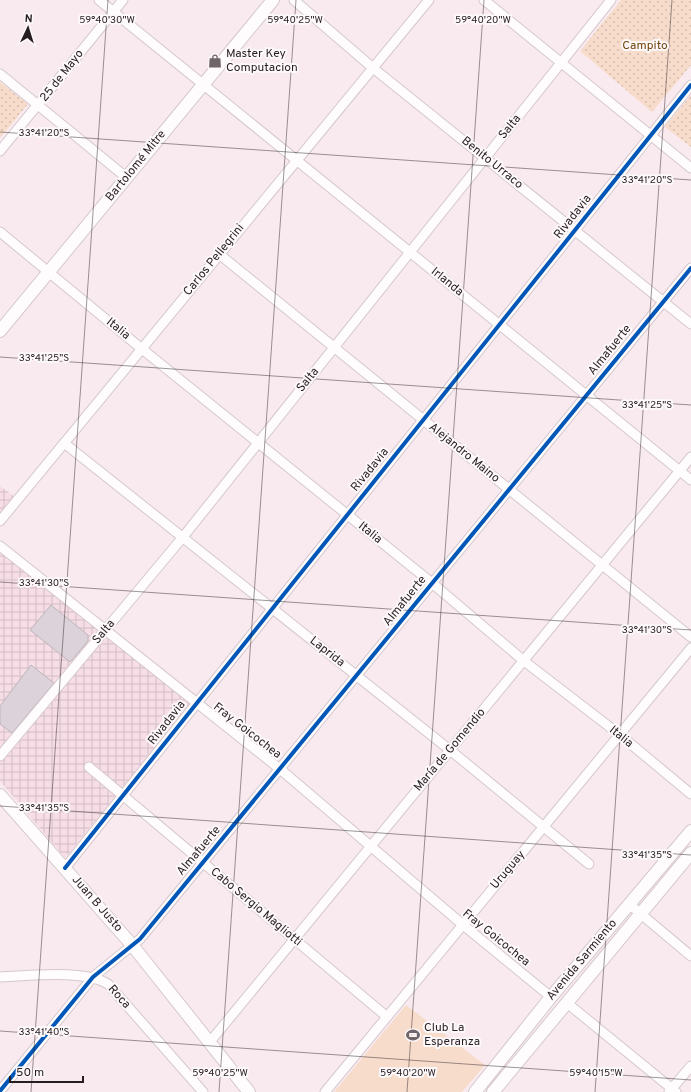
<svg xmlns="http://www.w3.org/2000/svg" width="691" height="1092" font-family="Overpass,sans-serif">
  <style>
    .industrial { fill: url(#industrial-grid) }
    .green { fill: #f8dccb }
    .park { fill: url(#park-dots) }
    .building { fill: #dcd2d9; stroke: #beb5ba }
    .lines { fill: none; stroke-linecap: round; stroke-linejoin: round }
    .minor-casing { stroke: #d5c8cd; stroke-width: 11 }
    .secondary-casing { stroke: #d5c8cd; stroke-width: 14 }
    .minor { stroke: #fefcfd; stroke-width: 9 }
    .secondary { stroke: #fefcfd; stroke-width: 12 }
    .cycleway-casing { stroke: #fdf8fa; stroke-width: 6 }
    .cycleway { stroke: #0057b8; stroke-width: 4 }
    .ticks { fill: none; stroke: #261d20; stroke-width: 1; stroke-opacity: 0.45 }
    .labels { text-anchor: middle; dominant-baseline: central; stroke-width: 4; stroke-linejoin: round; paint-order: stroke }
    .park-label { font-size: 12px; fill: #71430c; stroke: #fdf8fa }
    .poi-label { font-size: 12px; fill: #261d20; stroke: #fdf8fa; text-anchor: start }
    .street-label { font-size: 12px; fill: #261d20; stroke: #fdf8fa }
    .ticks-label { font-size: 10px; text-anchor: middle; fill: #261d20; stroke: #fdf8fa; stroke-width: 4; stroke-linejoin: round; paint-order: stroke }
  </style>
  <defs>
    <pattern id="industrial-grid" width="8" height="8" patternUnits="userSpaceOnUse"><rect width="8" height="8" fill="#f7dde6"/><path d="M0 4h8M4 0v8" fill="none" stroke="#d4bdc5"/></pattern>
    <pattern id="park-dots" width="8" height="8" patternUnits="userSpaceOnUse"><rect width="8" height="8" fill="#f8dccb"/><path d="M2 2h.1M6 6h.1" fill="none" stroke="#d4bcae" stroke-width="1.8" stroke-linecap="round"/></pattern>
  </defs>
  <rect width="100%" height="100%" fill="#f9eaef"/>
  <!-- industrial -->
  <path class="industrial" d="M0 486 15 497 0 514Z
    M0 551 191 704 65 858 0 781Z"/>
  <!-- green -->
  <path class="green" d="M406 1005 485 1065 462 1092H334Z"/>
  <!-- park -->
  <path class="park" d="M621 0H691V65L652 112 580 51Z
    M0 82 28 104 0 138Z
    M691 95V147L665 127Z"/>
  <!-- building -->
  <path class="building" d="M51 605 88 635V641L70 662 30 630Z
    M31 665 54 683 12 733 0 724V706Z"/>
  <g class="lines">
    <!-- minor casing -->
    <g class="minor-casing">
      <path id="minor" d="M99 0 691 480
        M294 0 373 68 691 324
        M484 0 691 168
        M0 74 127 178
        M0 151 123 0
        M0 232 142 349 432 583 524 661 620 735 691 794
        M219 254 691 637
        M64 443 450 750 589 864
        M0 521 429 0
        M0 546 280 769 462 924 551 997
        M0 756 183 537 611 0
        M89 767 386 1016
        M65 868 691 85
        M629 904 691 956
        M0 977C29 976 84 969 108 984L203 1092
        M567 1003 676 1092
        M209 1043 691 457
        M0 1091 93 977 140 939 691 268
        M325 1092 691 648
        M669 1092 691 1066"/>
    </g>
    <!-- secondary casing -->
    <g class="secondary-casing">
      <path id="secondary" d="M0 331 273 0
        M0 795 132 945 249 1092
        M475 1092 551 997 691 831
        M493 1092 691 853"/>
    </g>
    <!-- minor -->
    <use href="#minor" class="minor"/>
    <!-- secondary -->
    <use href="#secondary" class="secondary"/>
    <!-- cycleway casing -->
    <g class="cycleway-casing">
      <path id="cycleway" d="M65 868 691 85
        M0 1091 93 977 140 939 691 268"/>
    </g>
    <!-- cycleway -->
    <use href="#cycleway" class="cycleway"/>
  </g>
  <!-- ticks -->
  <path class="ticks" d="M0 132 691 180M0 357 691 405M0 582 691 630M0 806 691 855M0 1031 691 1080M31 1092 108 0M219 1092 296 0M407 1092 484 0M595 1092 672 0"/>
  <!-- icons -->
  <defs>
    <g id="shop-bare" transform="scale(1.08)"><path d="M-5-2.5h2.3a2.7 3.5 0 0 1 5.4 0H5L5.5 6h-11ZM-1.5-2.5h3a1.5 2.3 0 0 0-3 0Z" fill="#706568" stroke="#fdf8fa" stroke-width="2.5" paint-order="stroke"/></g>
    <g id="stadium-bare" transform="scale(1.08)"><path d="M0-5a6.5 5 0 1 0 0 10a6.5 5 0 1 0 0-10ZM-3.5-1.8h7v3.6h-7Z" fill="#706568" stroke="#fdf8fa" stroke-width="2.5" paint-order="stroke"/></g>
  </defs>
  <g fill-rule="evenodd">
    <use href="#shop-bare" x="215" y="61"/>
    <use href="#stadium-bare" x="413" y="1035"/>
  </g>
  <g class="labels">
    <!-- park labels -->
    <g class="park-label">
      <text x="645" y="46">Campito</text>
    </g>
    <!-- poi labels -->
    <g class="poi-label">
      <text x="226" y="54">Master Key<tspan x="226" dy="14">Computacion</tspan></text>
      <text x="424" y="1028">Club La<tspan x="424" dy="14">Esperanza</tspan></text>
    </g>
    <!-- street labels -->
    <g class="street-label">
      <text transform="translate(62 76) rotate(-52)">25 de Mayo</text>
      <text transform="translate(510 127) rotate(-51)">Salta</text>
      <text transform="translate(492 163) rotate(39)">Benito Urraco</text>
      <text transform="translate(136 166) rotate(-51)">Bartolomé Mitre</text>
      <text transform="translate(573 217) rotate(-52)">Rivadavia</text>
      <text transform="translate(214 260) rotate(-51)">Carlos Pellegrini</text>
      <text transform="translate(447 282) rotate(39)">Irlanda</text>
      <text transform="translate(118 329) rotate(39)">Italia</text>
      <text transform="translate(610 350) rotate(-51)">Almafuerte</text>
      <text transform="translate(308 380) rotate(-51)">Salta</text>
      <text transform="translate(464 453) rotate(39)">Alejandro Maino</text>
      <text transform="translate(370 470) rotate(-51)">Rivadavia</text>
      <text transform="translate(370 533) rotate(39)">Italia</text>
      <text transform="translate(405 601) rotate(-51)">Almafuerte</text>
      <text transform="translate(104 632) rotate(-50)">Salta</text>
      <text transform="translate(327 652) rotate(38)">Laprida</text>
      <text transform="translate(167 723) rotate(-52)">Rivadavia</text>
      <text transform="translate(247 731) rotate(38)">Fray Goicochea</text>
      <text transform="translate(621 737) rotate(39)">Italia</text>
      <text transform="translate(450 750) rotate(-50)">María de Gomendio</text>
      <text transform="translate(199 851) rotate(-50)">Almafuerte</text>
      <text transform="translate(508 870) rotate(-50)">Uruguay</text>
      <text transform="translate(97 904) rotate(49)">Juan B Justo</text>
      <text transform="translate(256 907) rotate(40)">Cabo Sergio Magliotti</text>
      <text transform="translate(496 938) rotate(39)">Fray Goicochea</text>
      <text transform="translate(582 960) rotate(-50)">Avenida Sarmiento</text>
      <text transform="translate(119 997) rotate(48)">Roca</text>
    </g>
  </g>
  <g class="ticks-label">
    <text x="107" y="23">59°40'30"W</text>
    <text x="295" y="23">59°40'25"W</text>
    <text x="483" y="23">59°40'20"W</text>
    <text x="44" y="136">33°41'20"S</text>
    <text x="647" y="183">33°41'20"S</text>
    <text x="44" y="361">33°41'25"S</text>
    <text x="647" y="408">33°41'25"S</text>
    <text x="44" y="586">33°41'30"S</text>
    <text x="647" y="633">33°41'30"S</text>
    <text x="44" y="811">33°41'35"S</text>
    <text x="647" y="858">33°41'35"S</text>
    <text x="44" y="1035">33°41'40"S</text>
    <text x="220" y="1076">59°40'25"W</text>
    <text x="408" y="1076">59°40'20"W</text>
    <text x="596" y="1076">59°40'15"W</text>
  </g>
  <!-- north arrow -->
  <g transform="translate(28 28) rotate(4)" stroke="#fdf8fa" stroke-width="3" paint-order="stroke">
  <path d="M0-3L7 15L0 10L-7 15Z" fill="#261d20"/>
  <text y="-6" font-size="11" font-weight="bold" text-anchor="middle" fill="#261d20">N</text>
  </g>
  <!-- scale -->
  <path d="M10 1076v6h73v-6" fill="none" stroke="#261d20" stroke-width="2"/>
  <text x="16" y="1076" font-size="12" fill="#261d20" stroke="#fdf8fa" stroke-width="3" paint-order="stroke">50 m</text>
</svg>
